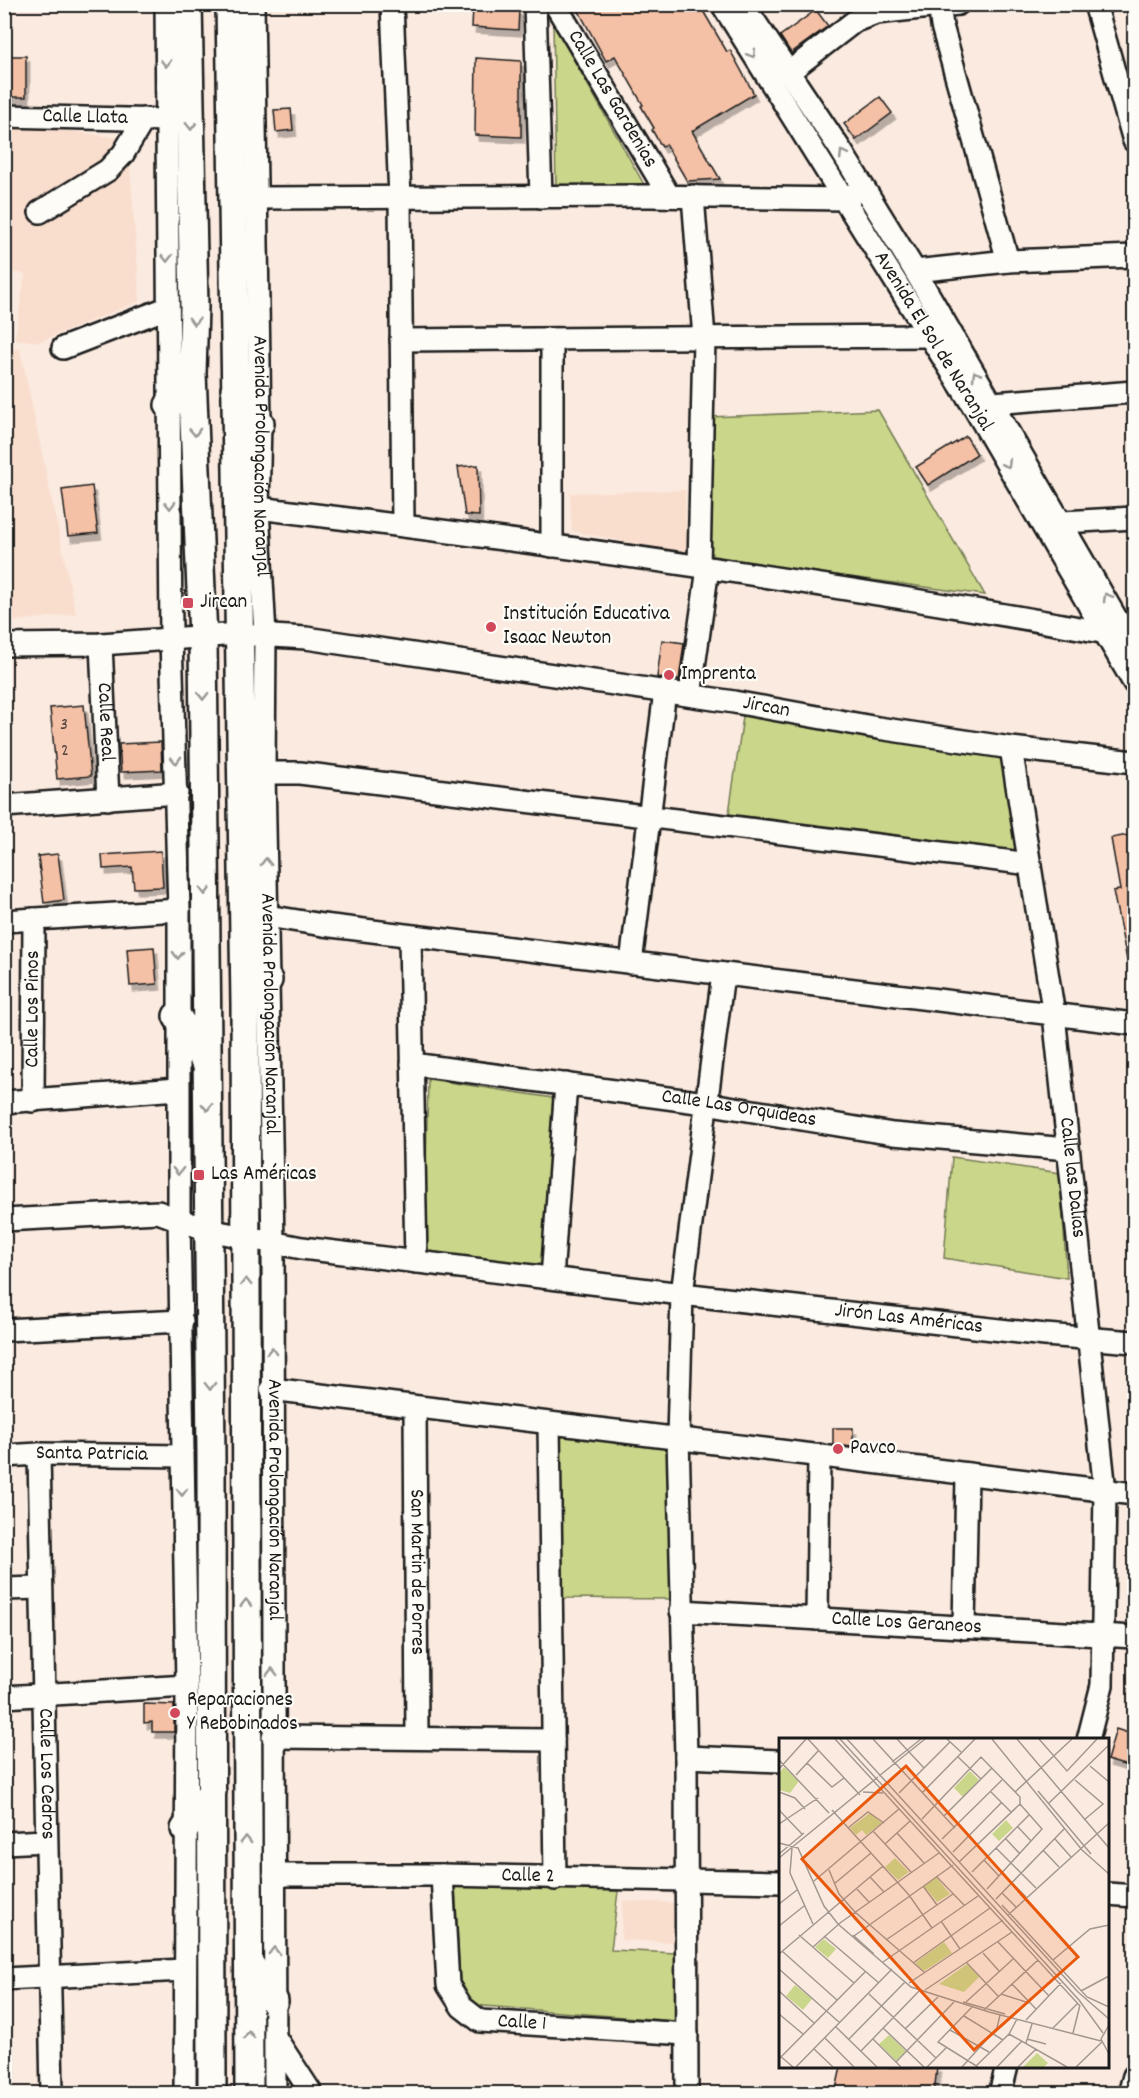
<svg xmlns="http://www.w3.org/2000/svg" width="1139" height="2098" font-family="Dekko,sans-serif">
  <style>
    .built { fill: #f9dece }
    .green { fill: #cad78a; stroke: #737a53; stroke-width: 1.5 }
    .building { fill: #f5c1a6; stroke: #1c1c1c; stroke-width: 1.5; filter: url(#shadow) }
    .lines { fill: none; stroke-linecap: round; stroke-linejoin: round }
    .minor-casing { stroke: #1c1c1c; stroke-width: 26 }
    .major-casing { stroke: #1c1c1c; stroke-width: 32 }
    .minor { stroke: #fdfcf7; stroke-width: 21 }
    .major { stroke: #fdfcf7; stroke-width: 27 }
    .oneway { stroke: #989794 }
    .poi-dot { fill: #d1495b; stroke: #fdfcf7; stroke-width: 2 }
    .labels { text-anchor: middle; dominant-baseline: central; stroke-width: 4.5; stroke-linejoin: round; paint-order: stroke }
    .number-label { font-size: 18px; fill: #52453e }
    .street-label { font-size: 21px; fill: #1c1c1c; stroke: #fdfcf7 }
    .poi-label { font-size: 21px; fill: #1c1c1c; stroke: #fdfcf7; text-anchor: start }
    .inset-road { fill: none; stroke: #a29891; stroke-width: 1.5 }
    .view { fill: #e8590c; fill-opacity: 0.15; stroke: #e8590c; stroke-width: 3 }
    .inset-edge { fill: none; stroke: #1c1c1c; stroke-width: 3 }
  </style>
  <defs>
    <filter id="shadow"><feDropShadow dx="3.5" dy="6" stdDeviation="0" flood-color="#0004"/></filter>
  </defs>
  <rect width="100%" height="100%" fill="#fbeadf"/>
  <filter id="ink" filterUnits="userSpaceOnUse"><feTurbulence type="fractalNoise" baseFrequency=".0167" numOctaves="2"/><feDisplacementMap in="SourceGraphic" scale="12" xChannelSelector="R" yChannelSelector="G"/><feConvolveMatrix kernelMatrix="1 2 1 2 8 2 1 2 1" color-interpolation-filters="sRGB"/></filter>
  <g filter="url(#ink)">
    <!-- built -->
    <path class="built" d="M5 122 128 139 140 301 39 342 15 339 25 274 5 271Z
      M20 349 76 614 6 622 5 350Z
      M685 490 687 554 572 531 570 493Z
      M623 1901 675 1903 674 1942 621 1940Z"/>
    <!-- green -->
    <path class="green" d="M553 23 646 188 556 189Z
      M878 410 985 595 708 558 710 417Z
      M744 710 1003 755 1018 854 728 820Z
      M428 1079 553 1098 543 1272 424 1256Z
      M952 1157 1060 1173 1067 1278 944 1258Z
      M560 1435 669 1447 672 1599 561 1598Z
      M455 1883 618 1891 611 1950 675 1953V2021L471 2005 460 1985Z"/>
    <!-- building -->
    <path class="building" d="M575 4H699L727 52 730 50 754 94 692 131 720 179 687 181 666 145 662 147 652 130 654 128 641 106 643 105 615 56 606 61Z
      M473 7 519 10 518 30 472 27Z
      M816 10 828 26 791 53 780 36Z
      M4 56H26V97H4Z
      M476 58 521 61V137L475 135Z
      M880 97 892 113 856 140 844 124Z
      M291 109 293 130 276 132 274 110Z
      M966 436 977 454 928 485 916 467Z
      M478 465 479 516 465 515 458 467Z
      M92 486 98 533 68 536 62 490Z
      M662 640 684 643 679 680 657 677Z
      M84 705 91 776 57 779 50 708Z
      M161 742 162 770 121 772 119 744Z
      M1134 834V959L1127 960 1113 891 1120 890 1111 838Z
      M161 851 163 887 134 888 132 867 103 869 102 855Z
      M58 854 64 900 44 903 38 856Z
      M154 947 157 984 130 986 127 949Z
      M833 1428H853V1447L833 1445Z
      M144 1704 174 1705V1732H152V1722L144 1723Z
      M1116 1729 1134 1735V1768L1107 1760Z
      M841 2067H937L934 2094H835Z"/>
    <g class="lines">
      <!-- minor casing -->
      <g class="minor-casing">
        <g id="minor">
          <path d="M166 4 171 638 179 910V1218L187 1686 185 2094"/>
          <path id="s1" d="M253 4 260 423 258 508 265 635 264 773 273 1243 275 2094"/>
          <path d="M392 4 400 198 403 525"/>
          <path d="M535 4 541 197"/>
          <path id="s2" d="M555 4 669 196"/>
          <path id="s3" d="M722 4 972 404 1134 683"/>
          <path d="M743 4 840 149 915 271 1134 649"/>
          <path d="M939 4 942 26 1008 261"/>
          <path d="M1095 4 1134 141"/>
          <path d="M789 72 855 21 876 13 958 4"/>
          <path id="s4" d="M4 116 167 120"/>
          <path d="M693 196 704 338 699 566"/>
          <path d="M257 198 649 196 844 199 853 194"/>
          <path d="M40 212 108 170 123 154 144 119"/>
          <path d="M915 271 1008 261 1134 256"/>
          <path d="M552 339V546"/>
          <path d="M401 340 930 336"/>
          <path d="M63 348 167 308"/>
          <path d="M993 403 1134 392"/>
          <path d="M258 508C542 542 826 582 1107 633"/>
          <path d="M1063 522 1134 518"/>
          <path id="s5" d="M101 644 108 799"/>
          <path id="s6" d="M4 645 101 644 238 634 306 638 734 702 878 728 1011 748 1134 762"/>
          <path d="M690 695 708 568"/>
          <path id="s7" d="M1011 748 1054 1015 1105 1491 1102 1685 1088 1740"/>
          <path d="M264 773H300L1030 864"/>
          <path d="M4 806 177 793"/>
          <path d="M267 916 323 925 1134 1024"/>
          <path d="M4 921 179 910"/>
          <path d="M410 936 416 1262"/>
          <path d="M631 963 665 691"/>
          <path id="s8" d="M412 1064 705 1103 893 1134 1068 1149"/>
          <path id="s9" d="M33 1101 34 919"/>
          <path d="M4 1102 178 1089"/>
          <path id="s10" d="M4 1220 158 1212 208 1230 302 1248 682 1294 1045 1335 1134 1342"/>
          <path d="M552 1278 566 1084"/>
          <path d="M4 1330 182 1321"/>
          <path d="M271 1389 1134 1494"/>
          <path id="s11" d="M415 1408 417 1737"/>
          <path d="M549 1424 555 1879"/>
          <path id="s12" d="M39 1454 52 2094"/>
          <path id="s13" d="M4 1456 39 1454 182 1456"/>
          <path d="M4 1589 41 1588"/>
          <path id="s14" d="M681 1611 1134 1637"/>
          <path d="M817 1619 819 1455"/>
          <path d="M964 1628 967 1474"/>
          <path d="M4 1697 187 1686"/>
          <path d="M273 1737 553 1740"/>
          <path d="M686 1757 780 1761"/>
          <path d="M4 1843 46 1841"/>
          <path id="s15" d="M274 1875H442L780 1882"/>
          <path id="s16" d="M442 1875 448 1985 462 2007 480 2021 687 2034"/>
          <path d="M1108 1894 1134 1896"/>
          <path d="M4 1979 184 1970"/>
          <path d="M275 2037 312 2094"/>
          <path d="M687 2094 686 1757 678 1437 682 1294 723 974"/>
          <path d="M1000 2094 1007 2066"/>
          <path d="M1129 2094 1134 2076"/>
        </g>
      </g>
      <!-- major casing -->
      <g class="major-casing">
        <path id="major" d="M188 4 194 307 192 373 203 638 211 1458 212 2094
          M230 4 245 1004 249 2094
          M235 389 260 423
          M169 405 192 373
          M245 1004 268 980
          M177 1016 206 1063
          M185 1829 212 1792
          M250 1964 274 2001"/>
      </g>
      <!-- minor -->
      <use href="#minor" class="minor"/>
      <!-- major -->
      <use href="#major" class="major"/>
    </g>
    <!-- one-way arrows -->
    <defs><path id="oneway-chevron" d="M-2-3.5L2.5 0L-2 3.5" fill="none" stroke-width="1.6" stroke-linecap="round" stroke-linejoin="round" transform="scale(1.5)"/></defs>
    <g class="oneway">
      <use href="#oneway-chevron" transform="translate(752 54) rotate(59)"/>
      <use href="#oneway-chevron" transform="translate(166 63) rotate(90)"/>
      <use href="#oneway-chevron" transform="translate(191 126) rotate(89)"/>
      <use href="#oneway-chevron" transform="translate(843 154) rotate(-122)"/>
      <use href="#oneway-chevron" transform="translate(167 258) rotate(90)"/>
      <use href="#oneway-chevron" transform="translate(194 321) rotate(92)"/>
      <use href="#oneway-chevron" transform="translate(976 375) rotate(-120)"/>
      <use href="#oneway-chevron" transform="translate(195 432) rotate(88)"/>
      <use href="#oneway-chevron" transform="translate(1007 464) rotate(59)"/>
      <use href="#oneway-chevron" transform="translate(170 505) rotate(89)"/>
      <use href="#oneway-chevron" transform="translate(1107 597) rotate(-120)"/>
      <use href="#oneway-chevron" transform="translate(203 696) rotate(90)"/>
      <use href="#oneway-chevron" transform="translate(176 760) rotate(88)"/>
      <use href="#oneway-chevron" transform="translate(266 862) rotate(-91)"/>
      <use href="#oneway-chevron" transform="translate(205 891) rotate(90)"/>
      <use href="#oneway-chevron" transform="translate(178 955) rotate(91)"/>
      <use href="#oneway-chevron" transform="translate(207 1107) rotate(89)"/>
      <use href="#oneway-chevron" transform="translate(178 1171) rotate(90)"/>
      <use href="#oneway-chevron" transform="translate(246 1282) rotate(-91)"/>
      <use href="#oneway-chevron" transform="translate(272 1351) rotate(-89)"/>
      <use href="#oneway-chevron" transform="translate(210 1386) rotate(89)"/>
      <use href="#oneway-chevron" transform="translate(182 1492) rotate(89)"/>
      <use href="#oneway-chevron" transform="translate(246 1603) rotate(-90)"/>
      <use href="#oneway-chevron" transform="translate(272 1672) rotate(-90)"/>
      <use href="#oneway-chevron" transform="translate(246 1840) rotate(-90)"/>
      <use href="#oneway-chevron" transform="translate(274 1951) rotate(-90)"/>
      <use href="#oneway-chevron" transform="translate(249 2035) rotate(-90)"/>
    </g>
  </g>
  <!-- markers -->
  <g class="poi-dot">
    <rect x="182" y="597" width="12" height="12" rx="3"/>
    <circle cx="491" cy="627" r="6"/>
    <circle cx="669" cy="675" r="6"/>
    <rect x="193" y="1169" width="12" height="12" rx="3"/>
    <circle cx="838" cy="1449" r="6"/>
    <circle cx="175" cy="1713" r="6"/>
  </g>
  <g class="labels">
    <!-- number labels -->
    <g class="number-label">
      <text x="64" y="725">3</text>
      <text x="65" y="751">2</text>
    </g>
    <!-- street labels -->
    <g class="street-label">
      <text stroke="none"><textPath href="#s2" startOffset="111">Calle Las Gardenias</textPath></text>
      <text stroke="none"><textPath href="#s4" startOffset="81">Calle Llata</textPath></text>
      <text stroke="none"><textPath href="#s3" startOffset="398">Avenida El Sol de Naranjal</textPath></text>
      <text stroke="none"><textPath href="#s1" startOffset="452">Avenida Prolongación Naranjal</textPath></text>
      <text stroke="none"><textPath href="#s6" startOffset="768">Jircan</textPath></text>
      <text stroke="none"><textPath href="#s5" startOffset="78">Calle Real</textPath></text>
      <text stroke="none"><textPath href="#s9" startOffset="92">Calle Los Pinos</textPath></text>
      <text stroke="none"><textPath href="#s1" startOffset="1010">Avenida Prolongación Naranjal</textPath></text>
      <text stroke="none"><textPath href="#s8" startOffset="330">Calle Las Orquídeas</textPath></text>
      <text stroke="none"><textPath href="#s7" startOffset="434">Calle las Dalias</textPath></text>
      <text stroke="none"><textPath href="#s10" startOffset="914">Jirón Las Américas</textPath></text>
      <text stroke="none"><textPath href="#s13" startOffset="88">Santa Patricia</textPath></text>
      <text stroke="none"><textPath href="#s1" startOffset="1496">Avenida Prolongación Naranjal</textPath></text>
      <text stroke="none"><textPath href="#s11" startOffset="164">San Martin de Porres</textPath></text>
      <text stroke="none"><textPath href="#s14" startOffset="226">Calle Los Geraneos</textPath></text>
      <text stroke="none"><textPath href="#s12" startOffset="320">Calle Los Cedros</textPath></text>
      <text stroke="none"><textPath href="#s15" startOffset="254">Calle 2</textPath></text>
      <text stroke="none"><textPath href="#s16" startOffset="201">Calle 1</textPath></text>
    </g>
    <!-- poi labels -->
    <g class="poi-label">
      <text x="200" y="603">Jircan</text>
      <text x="503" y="615">Institución Educativa<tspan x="503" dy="24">Isaac Newton</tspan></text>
      <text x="681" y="675">Imprenta</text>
      <text x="211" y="1175">Las Américas</text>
      <text x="850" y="1449">Pavco</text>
      <text x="187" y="1701">Reparaciones<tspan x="187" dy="24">Y Rebobinados</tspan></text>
    </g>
  </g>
  <!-- overview -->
  <g transform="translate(779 1738)">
    <rect width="330" height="330" fill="#fbeadf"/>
    <path d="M5 29 20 43 11 55 0 52V35ZM191 33 200 42 184 59 175 50ZM91 75 103 85 87 97 83 92 77 97 71 90ZM227 82 234 90 220 103 213 96ZM116 120 130 134 119 142 106 129ZM157 139 171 156 158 164 145 148ZM45 201 57 211 49 220 36 209ZM165 204 173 215 145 233 136 225ZM188 226 200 239 185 254 160 246ZM16 247 33 261 24 272 7 258ZM110 297 127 313 117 323 100 306ZM258 315 269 325 265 329H244Z" fill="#cad78a"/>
    <path class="inset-road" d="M29 1 81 57M56 1 301 268M61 1 300 262 324 295M68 1 299 254 330 281M94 1 176 90M118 1 145 30M168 1 182 14M213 1 303 112 330 136M238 1 330 110M260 1 288 33 318 1M179 19 202 41M0 22 50 75M113 24 142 1M28 25 53 49 65 40M311 28 330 44M0 31 27 1M17 37 40 12M100 38 146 1M296 42 324 66 305 82M259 53 312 116M0 54 16 60 26 71M84 54 104 55M212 54 232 74M236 54 293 1M120 55 171 4M143 55 196 1M270 65 330 7M0 72 23 96M53 72 130 157 153 190M165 78 213 30M143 81 202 19 241 59V66L180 124M0 86 39 60M239 89 252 103M69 90 89 74 105 85M94 93 132 134M118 95 145 125M163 101 223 42M227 101 241 116M276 101 292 119M0 105 19 110 45 168 59 186 132 249 210 274 322 303M106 106 131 83M13 110 11 135 34 186M217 110 257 150M264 112 280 129M174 114 223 64M0 116 25 95M0 120 99 39M205 122 220 138M50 132 60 156 76 174 145 234M193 134 250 77M157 138 185 167M91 139 105 154M35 143 120 71M233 145 247 159M55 146 92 115M144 148 158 167M77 150 90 164M208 151 263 91 241 66M223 155 237 169M217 161 286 90M0 166 18 152M223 167 308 259 330 269M229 177 330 85M162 183 181 211M0 188 25 168M20 197 75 245M74 197 95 216M45 198 100 245M75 198 174 127M107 202 174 156M219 204 270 258M34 209 61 185 160 115M3 213 58 262M204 215 220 233M0 216 104 128M274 222 311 191 330 187M104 224 199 158M134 225 211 170M188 225 219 258M0 231 61 285M130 245 224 182M233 246 257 271M146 252 233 194M0 253 35 285M302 253 330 238M90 256 157 320M222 256 250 265M184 264 226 276M187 264 234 221M193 269 159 304 199 329M205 272 259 222M0 276 24 296M185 278 224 302M247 282 282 245M330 287 322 301 330 316M57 289 98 329M104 290 145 329M274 290 299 265M126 291 159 259M171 292 210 314M294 295 301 267M230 296 288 329M46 300 75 329M70 301 126 244M94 301 122 329M248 301 267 306M247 305 253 286M35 311 54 329M82 313 141 252M0 317 14 329M0 321 86 234M117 324 175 264M197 328 230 296 238 281M17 329 113 231M148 329 167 310M183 329 218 290 221 277M218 329 243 303M239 329 257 311M297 329 323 304"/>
    <path class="view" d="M127 28 299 219 195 312 23 121Z"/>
    <rect width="330" height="330" class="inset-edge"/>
  </g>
  <!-- margin -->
  <rect width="1139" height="2098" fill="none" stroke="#fdfcf7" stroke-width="24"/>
  <rect x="12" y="12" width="1115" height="2074" fill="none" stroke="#1c1c1c" stroke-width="2" filter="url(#ink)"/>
</svg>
